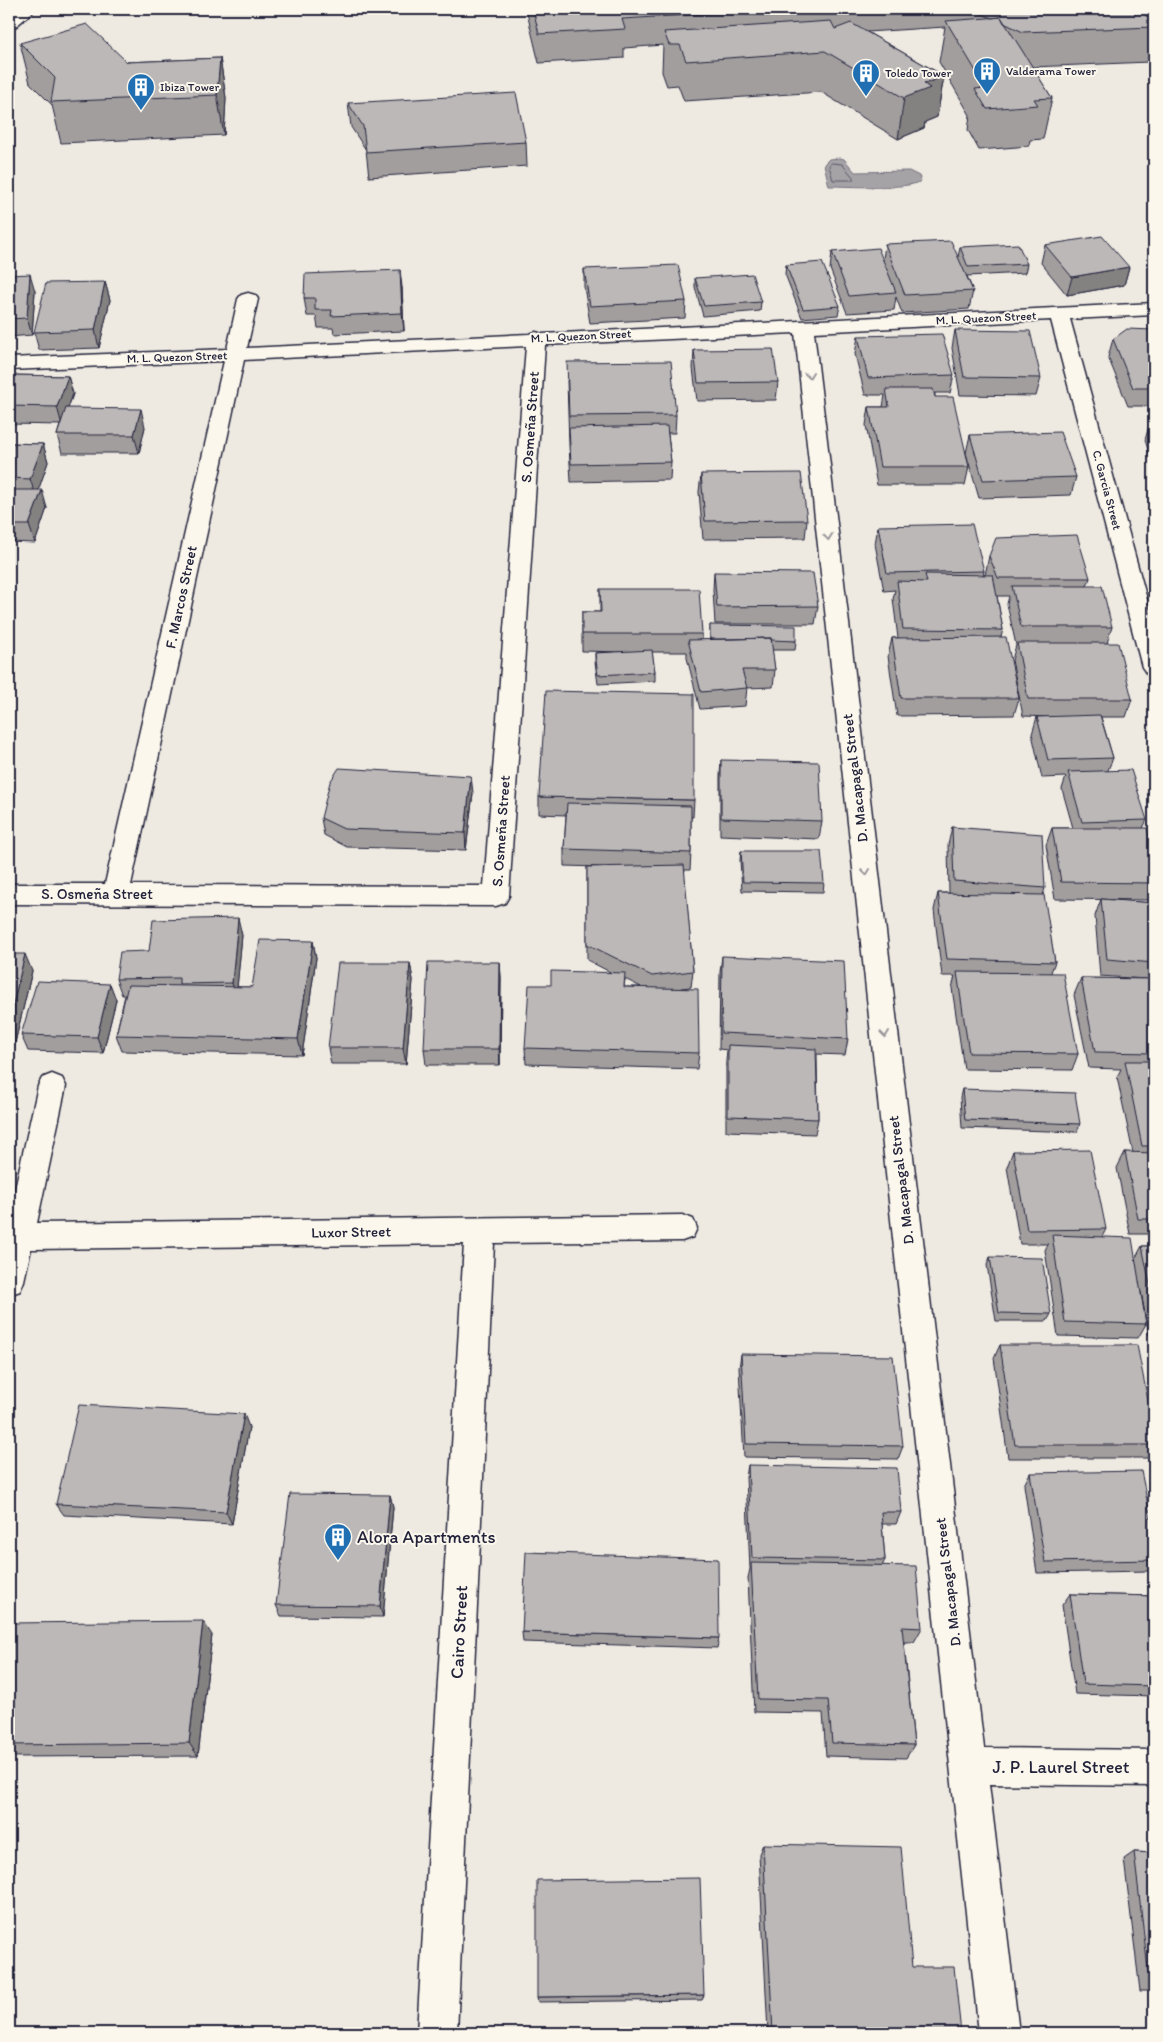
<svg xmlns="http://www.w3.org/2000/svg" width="1163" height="2042" font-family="Itim,sans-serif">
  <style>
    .water { fill: #a6a3a7; stroke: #716f7c }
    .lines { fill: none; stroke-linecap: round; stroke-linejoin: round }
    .shore { stroke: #575666; stroke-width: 1 }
    .street-casing { stroke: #22223b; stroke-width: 3 }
    .secondary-casing { stroke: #22223b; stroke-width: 3 }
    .street { fill: #fbf7ec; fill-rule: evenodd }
    .secondary { fill: #fbf7ec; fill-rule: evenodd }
    .wall { fill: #a29e9e; stroke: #22223b; fill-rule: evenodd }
    .shaded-wall { fill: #848181; stroke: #22223b }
    .building { fill: #bcb8b8; stroke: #22223b }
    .oneway { stroke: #99979c }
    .labels { text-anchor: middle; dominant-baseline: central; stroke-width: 4; stroke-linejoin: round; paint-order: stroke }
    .far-poi-label { font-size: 12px; fill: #22223b; stroke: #fbf7ec; text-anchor: start }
    .far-street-label { font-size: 12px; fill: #22223b; stroke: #fbf7ec }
    .street-label { font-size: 15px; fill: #22223b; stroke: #fbf7ec }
    .near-poi-label { font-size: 18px; fill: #22223b; stroke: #fbf7ec; text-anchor: start }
    .near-street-label { font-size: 18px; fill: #22223b; stroke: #fbf7ec }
  </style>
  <rect width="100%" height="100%" fill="#eeeae2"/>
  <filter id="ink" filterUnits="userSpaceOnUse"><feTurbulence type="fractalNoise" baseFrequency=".02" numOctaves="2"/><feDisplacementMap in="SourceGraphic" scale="10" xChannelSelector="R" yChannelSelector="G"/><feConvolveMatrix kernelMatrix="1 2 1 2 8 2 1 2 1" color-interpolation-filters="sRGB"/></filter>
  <g filter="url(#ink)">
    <!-- water -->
    <path class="water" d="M840 158 844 159 855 172 909 171 919 176 921 181C908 190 847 186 829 186L824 164 829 159Z"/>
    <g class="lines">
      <!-- shore -->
      <path class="shore" d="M832 163 842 164 853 177V180H833L829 166Z"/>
      <!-- street casing -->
      <g class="street-casing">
        <path id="street" d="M248 293 255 295 258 299 247 348 529 334 536 332 542 334 1154 303V315L1070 319 1154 625V675L1146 673 1142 667 1051 320 814 332 984 1748 1154 1750V1786L989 1784 1019 2033H979L795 333 545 345 509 896 505 903 496 906 9 904V884H105L224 361 9 370V358L227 349 238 299 241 295ZM526 346 484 886 131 885 244 360Z
          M52 1074 62 1078 66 1086 37 1223 682 1215 693 1219 697 1228 693 1237 682 1241 494 1243 457 2033H417L464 1244 31 1249 24 1281 20 1291 9 1295V1215L38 1086 42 1078Z"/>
      </g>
      <!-- secondary casing -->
      <g class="secondary-casing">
        <path id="secondary" d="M18 9H36L15 27 9 29V16Z"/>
      </g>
      <!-- street -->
      <use href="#street" class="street"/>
      <!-- secondary -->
      <use href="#secondary" class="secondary"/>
    </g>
    <!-- wall -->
    <path class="wall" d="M526 9H1154V41L1149 62 1032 67 1052 98 1043 139 1030 140 1029 146 979 150 968 130 970 115 939 62 945 27 867 32 944 76 937 117 925 122 924 128 898 139 821 92 684 101 678 85 667 86 662 72 663 45 624 48V58L539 63Z
      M20 43 127 62 220 58 226 98 224 135 61 143 52 105 30 83Z
      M348 103 526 142 527 166 369 177 366 150 351 127Z
      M1153 243H1154V259L1151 253Z
      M885 244 958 257 960 247 1027 264 1025 273 967 276 973 291 969 309 902 313 896 297 894 310 847 313 830 269 832 252 883 260Z
      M1045 245 1129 267 1124 285 1067 295 1041 263Z
      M786 265 840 306 838 315 802 318 785 274Z
      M584 269 686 301 685 318 590 323 584 287Z
      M9 275 35 291 32 335 9 337Z
      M695 278 761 302 760 311 703 316 695 287Z
      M105 282 110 300 99 348 39 350 34 332Z
      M402 287 404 331 334 334 333 328H318L316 316H307L304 298Z
      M955 330 1041 378 1036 396 960 395 952 348Z
      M1154 330V406H1128L1108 357 1113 339Z
      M858 336 954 375 950 393H935V397L969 467 965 485H877L866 425 869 407H883L885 395H865L855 354Z
      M694 350 778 382 776 400 697 401 693 368Z
      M9 375 68 376 73 394 68 408 145 427 139 453H62L57 435 60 425 9 424Z
      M567 380 676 415 675 433H668L671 462 670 480 571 482 569 445Z
      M1150 422H1154V469L1145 440Z
      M970 435 1076 477 1071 495 979 498 966 453Z
      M9 443 43 444 48 462 38 490 47 508 35 543 9 542Z
      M701 474 807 520 805 538 703 539 699 492Z
      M1154 476V497L1151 487Z
      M878 526 984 571 983 575H985L989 556 1090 578 1087 586 1112 627 1107 643 1132 699 1126 717H1101L1113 758 1108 770 1147 820 1143 828 1154 861V894L1152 900 1055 899 1046 845 1052 828H1073L1062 789 1066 777 1042 778 1032 734 1037 717H1051L1023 716 1012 660 1016 645 1007 604 1009 596H997L1003 630 1001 637 1019 698 1014 715 897 716 888 656 892 638H898L893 599 895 590 884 591 875 544Z
      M714 572 818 606 815 624H715L713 590Z
      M600 589 702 634V640H710V625L796 641 795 650H772L775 670 773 687 747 688 745 706 700 709 687 658V652H652L655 672V681L598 684 595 662V653L621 652 582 651V612H600Z
      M721 760 822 821 819 839 720 835V777Z
      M473 793 466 850 347 847 324 835 321 818Z
      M539 797 694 800 693 817H691V853L690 870H684L693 971 691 987 681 988 699 1053 697 1069 526 1064 525 1048 551 985 612 973 587 960V867H599L564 866V849L566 815 539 814ZM625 979 641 987H624Z
      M952 827 1045 888 1043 895 1055 962 1051 972 1078 1054 1072 1070 964 1069 952 988 955 976H942L934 910 938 893H949L948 845Z
      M741 851 824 883 823 892 742 891 740 860Z
      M1101 899 1154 903V1234H1130L1117 1168 1125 1152 1133 1153 1117 1077 1121 1069 1089 1068 1074 995 1081 978 1146 979 1100 976 1095 916Z
      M242 935 237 987H252L313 941 316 958 302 1055 122 1051 116 1035 125 995H122L116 979 149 951Z
      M9 954 32 971 13 1051H9Z
      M722 956 848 1039 845 1055 817 1054 818 1119 815 1134 726 1131V1061L727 1050 719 1049 720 972Z
      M500 962 501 978 500 1065H426L424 1049Z
      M410 963 413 980 406 1064H331L328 1048Z
      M110 984 116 1000 103 1053 28 1051 21 1035Z
      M962 1089 1080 1124 1077 1132 962 1128 960 1097Z
      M1013 1151 1106 1229 1102 1237 1135 1259 1142 1246H1154V1335H1149L1141 1292 1146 1324 1138 1338 1058 1336 1045 1250 1048 1244H1020L1007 1167Z
      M990 1257 1051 1314 1047 1321H996L987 1265Z
      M1000 1345 1154 1431V1449L1148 1458H1008L994 1358Z
      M741 1354 903 1446 898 1459 744 1457 739 1368Z
      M249 1427 232 1524 64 1515 56 1504Z
      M748 1465 901 1512 896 1524H882L885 1560 882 1566 922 1628 914 1642H904L914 1745 906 1758 826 1756 823 1713 754 1712 748 1578 750 1569 746 1477Z
      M1030 1473 1154 1534V1566L1150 1571 1037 1573 1024 1485Z
      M390 1495 393 1507 383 1617 281 1616 276 1605Z
      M1070 1594 1154 1596V1696L1075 1694 1062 1605Z
      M9 1623 212 1635 198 1756 9 1757Z
      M522 1632 719 1638 717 1648 523 1642Z
      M763 1844 912 1967 961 2033H768L759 1854Z
      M1134 1852 1154 1853V1991H1140L1124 1859Z
      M704 1995 702 2000 538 2002 537 1997Z"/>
    <!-- shaded-wall -->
    <path class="shaded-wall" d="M220 58 226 98 224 135 217 95Z
      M944 76 937 117 925 122 924 128 898 139 904 98 924 84Z
      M1129 267 1124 285 1067 295 1072 277Z
      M400 270 402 287 404 331 402 313Z
      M30 274 35 291 32 335 27 318Z
      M105 282 110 300 99 348 95 330Z
      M68 376 73 394 62 425 57 407Z
      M141 409 145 427 139 453 134 435Z
      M43 444 48 462 36 497 30 479Z
      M42 490 47 508 35 543 29 525Z
      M471 776 473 793 466 850 465 833Z
      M238 918 242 935 236 999 232 983Z
      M313 941 316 958 302 1055 298 1039Z
      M25 954 32 971 13 1051 9 1042V1021Z
      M500 962 501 978 500 1065 499 1049Z
      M410 963 413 980 406 1064 403 1048Z
      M110 984 116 1000 103 1053 97 1037Z
      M244 1414 249 1427 232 1524 226 1512Z
      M390 1495 393 1507 383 1617 380 1606Z
      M203 1621 212 1635 198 1756 189 1743Z"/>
    <!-- building -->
    <path class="building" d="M533 9H787L622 19 625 29 539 34Z
      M971 9H1139L1154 24V27L1023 32 1004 23 1001 17 992 18Z
      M1001 17 1052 98 1034 99 1038 105 987 109 975 89 986 88 946 21Z
      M831 21 835 29 851 23 944 76 924 84 930 88 904 98 825 51 686 61 680 45H669L664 32Z
      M87 24 127 62 220 58 217 95 51 102 55 78 20 43Z
      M516 93 526 142 366 152 363 126 348 103Z
      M1102 236 1129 267 1072 277 1045 245Z
      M951 241 973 291 905 295 885 244Z
      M1018 244 1027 264 968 267 960 247Z
      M878 248 896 292 849 296 832 252Z
      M822 262 840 306 803 309 786 265Z
      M678 265 686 301 590 306 584 269Z
      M400 270 402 313 331 316 332 310H315V298H304L305 274Z
      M30 274 27 318 9 319V275Z
      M752 274 761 302 704 306 695 278Z
      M105 282 95 330 34 332 46 283Z
      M1127 329 1154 330V388H1133L1113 339Z
      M955 330 1030 331 1041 378 964 377Z
      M942 334 954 375 868 378 858 336Z
      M773 349 778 382 698 383 694 350Z
      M671 361 676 415 569 416 567 362Z
      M9 375 68 376 57 407 9 406Z
      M886 389H933L935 397H953L969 467H880L869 407H889Z
      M66 408 141 409 134 435H57Z
      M1150 422H1154V434Z
      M667 426 671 462 571 464 569 428Z
      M1060 432 1076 477 983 480 970 435Z
      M9 443 43 444 30 479 9 478Z
      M801 473 807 520 705 521 701 474Z
      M9 490H42L29 525H9Z
      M972 524 984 571 887 573 878 526Z
      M1077 535 1090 578H998L989 556 996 538Z
      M714 572 813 573 818 606 717 607Z
      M925 574 993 575 1003 630 903 629 897 581 927 582Z
      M1012 586H1102L1112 627H1021Z
      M600 589H699L702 634H582V612H601Z
      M710 625 796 626V641L771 640V638L731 639H710Z
      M1006 637 1019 698H901L892 638Z
      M771 638 775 670H742L747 688 701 692 688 640Z
      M1017 643H1118L1132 699H1028Z
      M652 650 655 672 598 675 595 653Z
      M546 691 694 694V800L539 797Z
      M1100 715 1113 758 1048 760 1037 717Z
      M721 760 819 762 822 821 721 818Z
      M339 768 471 776 465 833 344 829 321 818 330 782Z
      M1131 770 1147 820 1082 822 1068 772Z
      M567 803 691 806V853L564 849Z
      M952 827 1042 834 1045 888 954 881Z
      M1052 828H1147L1154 861V883L1061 882Z
      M741 851H821L824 883 743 882Z
      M684 865 693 971 652 976 587 944V867Z
      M938 893 1044 895 1055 962 947 959Z
      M1101 899 1154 903V963L1107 959Z
      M238 918 232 983 179 984V978L116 979 120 952 149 951 153 920Z
      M260 940 313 941 298 1039 116 1035 128 985 252 987Z
      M9 954H25L9 1021Z
      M722 956 844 961 848 1039 721 1033Z
      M428 962H500L499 1049H424Z
      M338 963H410L403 1048H328Z
      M551 971 625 973 624 987 698 989 699 1053 525 1048 529 985H551Z
      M957 972 1063 973 1078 1054 969 1053Z
      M1081 978 1154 979V1053L1095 1052Z
      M37 981 110 984 97 1037 21 1035Z
      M728 1045 816 1049 818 1119 728 1116Z
      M1125 1061H1154V1146H1142Z
      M962 1089 1075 1093 1080 1124 965 1120Z
      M1090 1150 1106 1229 1027 1230 1013 1151Z
      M1125 1152 1154 1153V1219H1138Z
      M1052 1235 1132 1238 1146 1324 1065 1322Z
      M1142 1246H1154V1304Z
      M990 1257 1042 1258 1051 1314 999 1313Z
      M1000 1345H1137L1154 1431V1445H1015Z
      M741 1354 893 1356 903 1446 746 1444Z
      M79 1405 244 1414 226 1512 56 1504Z
      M748 1465 897 1468 901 1512H881L885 1560 752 1558Z
      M1141 1471 1154 1534V1560L1045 1562 1030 1473Z
      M290 1494 390 1495 380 1606 276 1605Z
      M526 1552 718 1559 719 1638 522 1632Z
      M751 1563 916 1566 922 1628 902 1627 914 1745 832 1743 828 1700 758 1699Z
      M1070 1594 1154 1596V1686L1083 1684Z
      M203 1621 189 1743 9 1745V1623Z
      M763 1844 901 1847 912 1967H954L961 2033H773Z
      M1134 1852 1154 1853V1986H1150Z
      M700 1878 704 1995 537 1997V1880Z"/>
    <!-- one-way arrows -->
    <defs><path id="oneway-chevron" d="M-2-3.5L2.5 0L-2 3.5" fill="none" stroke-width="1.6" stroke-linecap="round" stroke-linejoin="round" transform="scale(1.25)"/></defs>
    <g class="oneway">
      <use href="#oneway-chevron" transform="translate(809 375) rotate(83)"/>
      <use href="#oneway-chevron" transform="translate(828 537) rotate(83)"/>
      <use href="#oneway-chevron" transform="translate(866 872) rotate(83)"/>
      <use href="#oneway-chevron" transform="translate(885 1034) rotate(83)"/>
    </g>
  </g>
  <!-- icons -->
  <defs>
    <g id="building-pin" transform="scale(1.4375)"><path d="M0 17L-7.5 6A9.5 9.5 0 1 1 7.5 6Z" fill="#1f6fb2" stroke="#fbf7ec"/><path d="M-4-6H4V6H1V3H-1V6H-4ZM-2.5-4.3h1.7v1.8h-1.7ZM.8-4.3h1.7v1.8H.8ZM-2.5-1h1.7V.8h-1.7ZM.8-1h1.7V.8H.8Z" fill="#fff"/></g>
  </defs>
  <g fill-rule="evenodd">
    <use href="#building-pin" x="987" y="71"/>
    <use href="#building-pin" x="866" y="73"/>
    <use href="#building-pin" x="141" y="87"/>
    <use href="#building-pin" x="338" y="1537"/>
  </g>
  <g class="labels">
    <!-- far-poi labels -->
    <g class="far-poi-label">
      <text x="1006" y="71">Valderama Tower</text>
      <text x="885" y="73">Toledo Tower</text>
      <text x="160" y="87">Ibiza Tower</text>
    </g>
    <!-- far-street labels -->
    <g class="far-street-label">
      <text transform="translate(986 318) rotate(-3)">M. L. Quezon Street</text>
      <text transform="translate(581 336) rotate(-3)">M. L. Quezon Street</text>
      <text transform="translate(177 357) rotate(-2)">M. L. Quezon Street</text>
      <text transform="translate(1107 490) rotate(75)">C. Garcia Street</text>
    </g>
    <!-- street labels -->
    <g class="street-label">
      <text transform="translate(530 427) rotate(-86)">S. Osmeña Street</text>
      <text transform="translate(181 597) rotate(-78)">F. Marcos Street</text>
      <text transform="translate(855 778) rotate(-97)">D. Macapagal Street</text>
      <text transform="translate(501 831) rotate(-86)">S. Osmeña Street</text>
      <text x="97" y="894">S. Osmeña Street</text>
      <text transform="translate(901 1180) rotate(-97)">D. Macapagal Street</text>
      <text transform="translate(351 1232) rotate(-1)">Luxor Street</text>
      <text transform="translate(948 1582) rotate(-97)">D. Macapagal Street</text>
    </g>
    <!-- near-poi labels -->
    <g class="near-poi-label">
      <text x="357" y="1537">Alora Apartments</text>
    </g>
    <!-- near-street labels -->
    <g class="near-street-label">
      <text transform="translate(459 1632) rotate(-87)">Cairo Street</text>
      <text x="1061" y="1767">J. P. Laurel Street</text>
    </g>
  </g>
  <!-- margin -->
  <rect width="1163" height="2042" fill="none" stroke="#fbf7ec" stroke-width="30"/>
  <rect x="15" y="15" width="1133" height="2012" fill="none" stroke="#22223b" stroke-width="2" filter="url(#ink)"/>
</svg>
